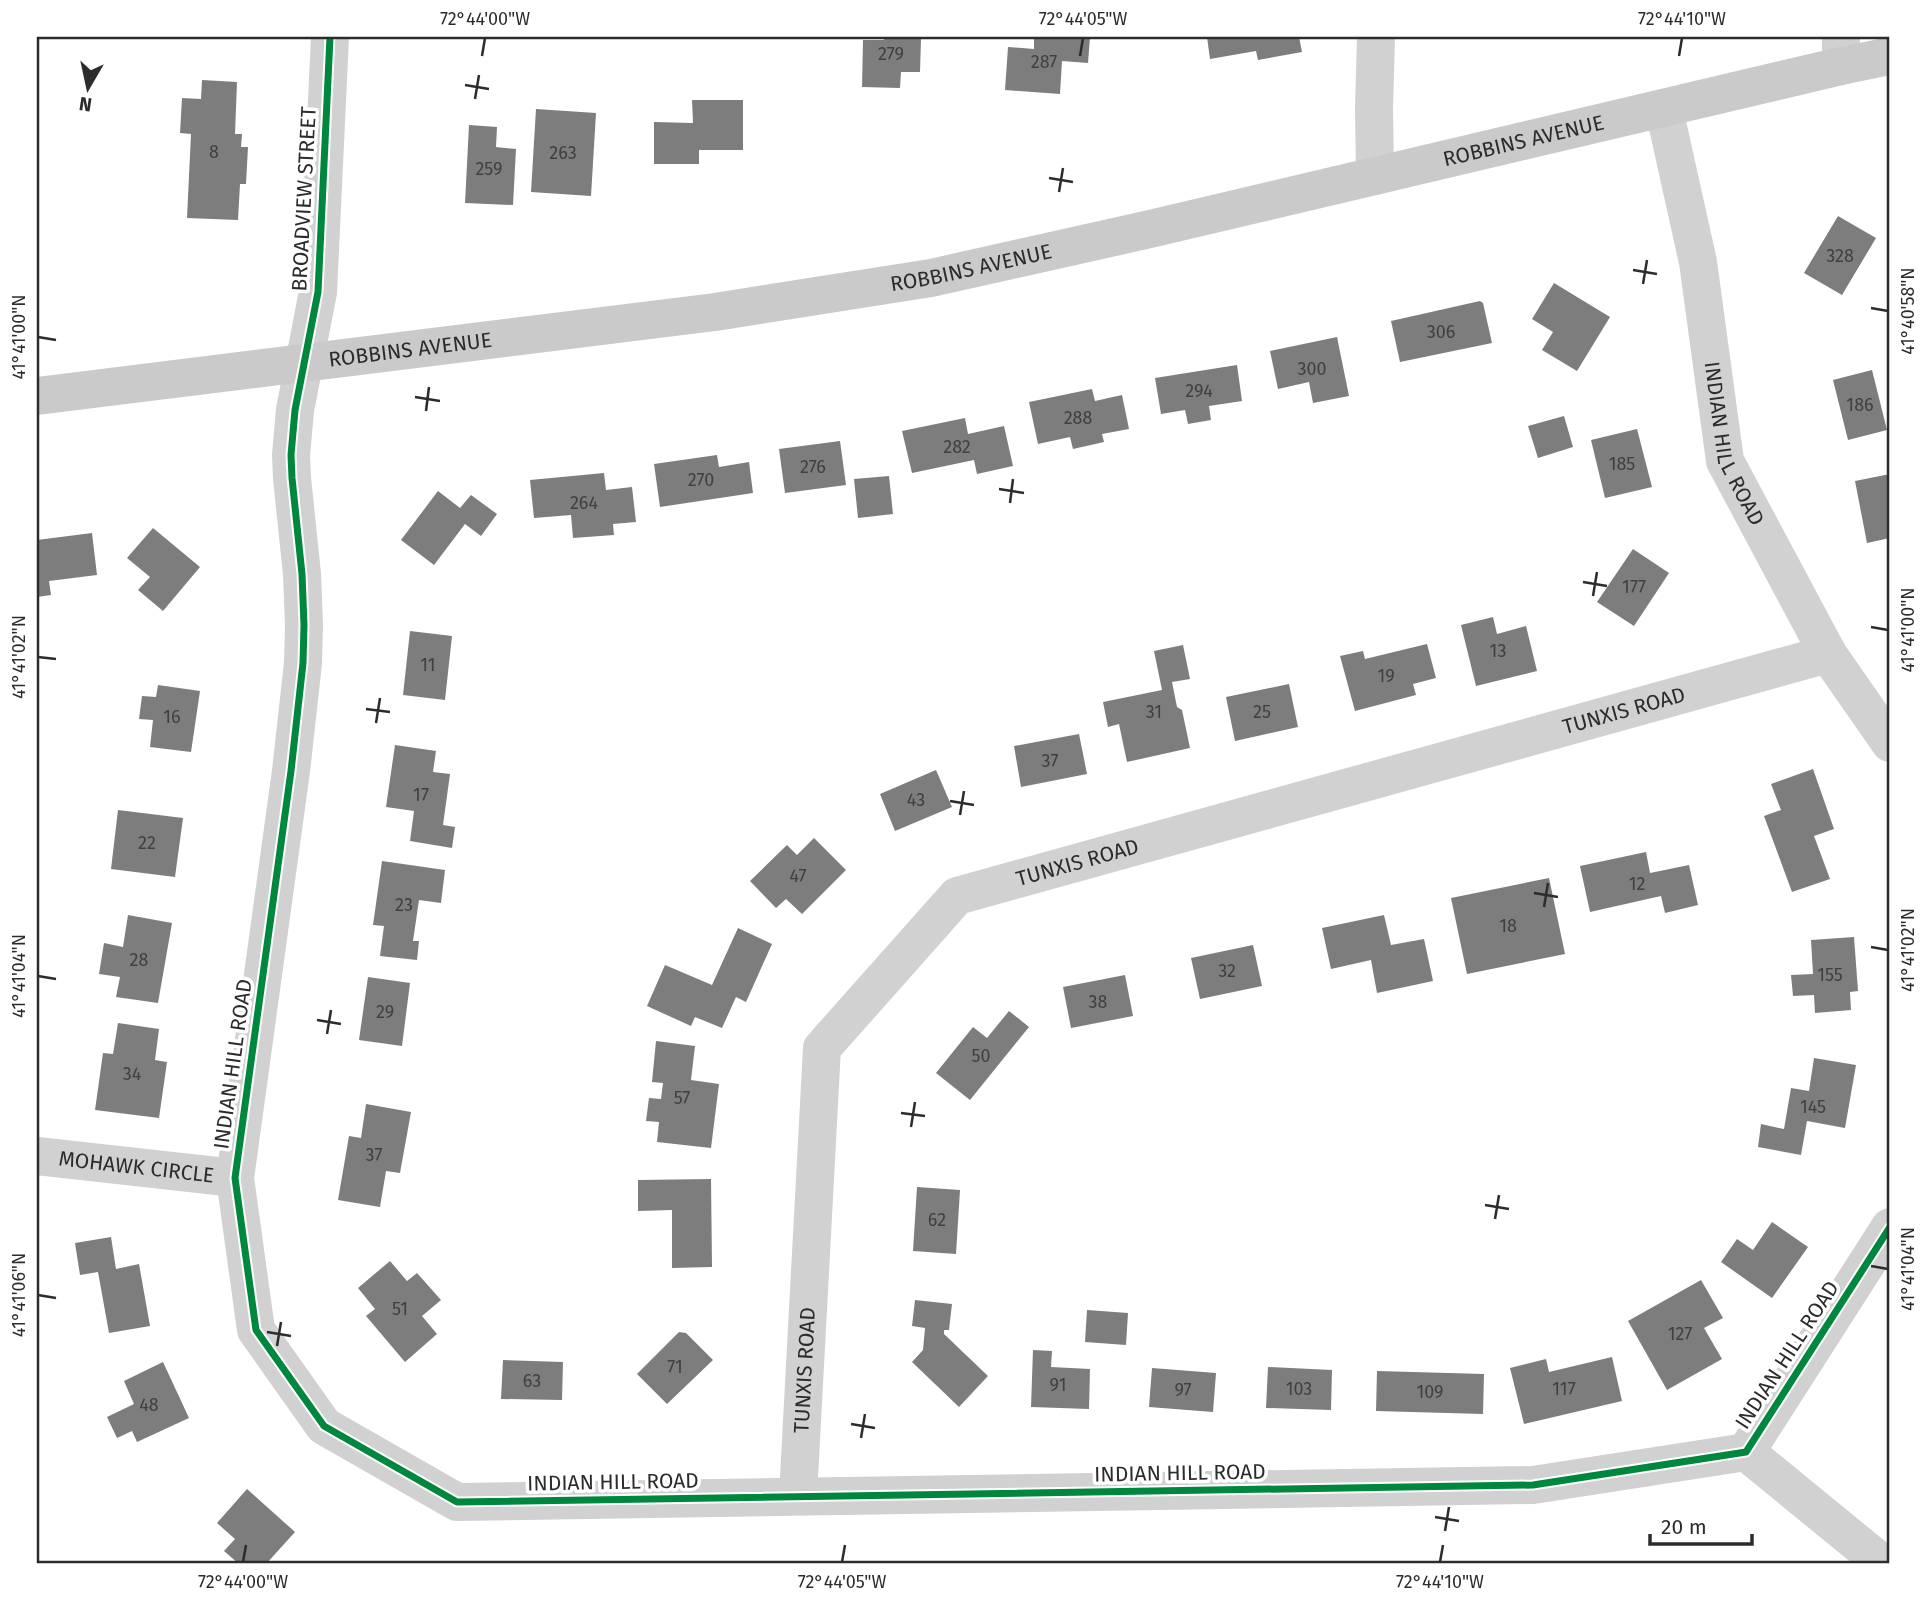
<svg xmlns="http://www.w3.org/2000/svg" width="1927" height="1601" font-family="'Fira Sans',sans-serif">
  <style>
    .building { fill: #7d7d7d }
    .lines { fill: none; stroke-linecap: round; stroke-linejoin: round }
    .street { stroke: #d1d1d1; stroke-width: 38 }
    .secondary { stroke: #cacaca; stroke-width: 38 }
    .cycleway-casing { stroke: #fff; stroke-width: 11 }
    .cycleway { stroke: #00873e; stroke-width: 7 }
    .ticks { fill: none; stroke: #2c2c2c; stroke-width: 2.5 }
    .labels { text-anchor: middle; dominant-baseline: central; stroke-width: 7; stroke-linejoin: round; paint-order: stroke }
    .number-label { font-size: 18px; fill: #404040 }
    .street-label { font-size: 21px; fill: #2c2c2c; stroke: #fff }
    .neatline { fill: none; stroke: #2c2c2c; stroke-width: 2.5 }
    .ticks-label { font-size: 18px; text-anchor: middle; fill: #2c2c2c }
  </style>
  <rect width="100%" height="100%" fill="#fff"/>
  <!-- building -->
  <path class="building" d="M884 37H913V39H921L920 72H901L900 88 862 87 863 40H884Z
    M1034 37H1090L1088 63 1062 61 1060 94 1005 90 1008 47 1034 49Z
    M1207 37H1299L1302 52 1258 60 1256 51 1210 59Z
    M202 80 237 82 235 134H242L241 147H248L246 184H240L238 220 187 218 191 134 180 133 182 98 201 99Z
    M692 100H743V150H699V164H654V122L693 123Z
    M536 109 596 113 591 196 531 192Z
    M469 125 497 127 496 147 516 149 513 205 465 203Z
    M1838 216 1876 238 1842 295 1804 273Z
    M1554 283 1610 317 1577 371 1542 350 1553 332 1532 319Z
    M1480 301 1483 303 1492 343 1400 362 1391 321Z
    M1337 337 1349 396 1313 403 1309 382 1278 389 1270 351Z
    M1237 365 1242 401 1209 406 1211 420 1188 424 1185 410 1161 414 1155 378Z
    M1872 370 1887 430 1848 440 1833 380Z
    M1092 389 1095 401 1122 395 1129 429 1102 434 1104 442 1073 449 1070 437 1038 444 1029 402Z
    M1564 416 1573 447 1538 458 1528 426Z
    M965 418 968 434 1004 426 1013 466 977 474 974 460 912 473 902 431Z
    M1637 429 1652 487 1605 498 1591 440Z
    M840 441 846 485 785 493 779 449Z
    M717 455 719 467 749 462 753 493 660 507 654 464Z
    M604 473 606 490 632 487 636 522 613 524 614 535 573 538 571 515 534 518 530 480Z
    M1890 474V538L1867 543 1855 481Z
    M889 476 893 514 858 518 854 479Z
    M438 491 460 508 471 495 497 514 481 536 465 524 434 565 401 540Z
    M153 528 200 567 163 611 138 590 150 577 127 558Z
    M92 533 97 575 49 581 51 595 37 597V540Z
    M1633 549 1669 573 1634 626 1597 602Z
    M1493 617 1497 634 1526 626 1537 671 1476 686 1461 625Z
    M410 631 452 636 445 700 403 695Z
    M1427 644 1436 678 1413 684 1416 695 1355 711 1340 656 1363 651 1365 659Z
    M1183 645 1190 679 1172 682 1177 707 1182 710 1190 748 1127 762 1119 724 1108 727 1103 702 1162 690 1154 651Z
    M1289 684 1298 727 1235 741 1226 697Z
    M158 685 200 691 191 752 150 747 153 720 139 719 142 696 156 697Z
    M1079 734 1087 774 1021 787 1014 746Z
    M395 745 436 751 433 772 450 774 443 825 455 827 452 848 410 841 414 811 386 807Z
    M1813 769 1834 829 1814 836 1830 879 1792 892 1764 816 1781 810 1771 784Z
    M936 770 952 807 895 831 880 794Z
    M118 810 183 818 175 877 111 869Z
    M814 838 846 870 802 914 786 899 776 908 750 881 787 845 797 855Z
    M1646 852 1650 873 1689 865 1698 905 1665 913 1661 896 1590 912 1580 866Z
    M382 861 445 870 441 903 419 900 413 941H419L417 960 380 956 384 926 373 925Z
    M1549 878 1565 954 1467 974 1451 898Z
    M128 915 172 923 158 1003 116 997 120 977 99 974 104 943 123 947Z
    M1384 915 1391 945 1424 939 1433 981 1377 993 1371 960 1331 969 1322 928Z
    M738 928 772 944 746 1002 736 997 722 1028 695 1017 691 1026 647 1006 665 965 712 985Z
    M1854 937 1858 991 1850 992 1851 1010 1815 1013 1814 995 1793 996 1791 975 1813 974 1811 940Z
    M1253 945 1262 986 1200 999 1191 958Z
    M1125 975 1133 1016 1071 1028 1063 987Z
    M368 977 410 983 402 1046 359 1040Z
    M1009 1011 1029 1027 970 1100 936 1073 973 1027 987 1038Z
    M118 1023 159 1029 155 1060 167 1062 159 1118 95 1110 103 1053 113 1054Z
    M656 1041 695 1046 691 1080 719 1084 711 1148 657 1142 659 1122 646 1121 649 1098 661 1099 663 1083 652 1082Z
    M1814 1058 1856 1065 1845 1128 1807 1121 1801 1155 1758 1147 1761 1124 1784 1129 1791 1088 1809 1091Z
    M366 1104 411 1112 400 1173 386 1171 380 1207 338 1200 349 1136 361 1138Z
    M711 1179 712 1267 672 1268V1210L638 1211V1180Z
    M917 1187 960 1190 956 1254 913 1251Z
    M1772 1222 1808 1247 1772 1298 1721 1262 1737 1239 1753 1250Z
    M111 1237 116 1269 139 1264 150 1326 109 1333 98 1272 80 1275 75 1243Z
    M390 1261 407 1281 417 1273 441 1300 422 1316 437 1334 405 1362 366 1316 375 1309 358 1288Z
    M1701 1280 1723 1318 1704 1328 1722 1359 1667 1390 1628 1321Z
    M915 1300 952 1304 949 1330H944V1334L988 1376 959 1407 912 1362 923 1350 925 1328 912 1326Z
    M1087 1310 1128 1313 1126 1345 1085 1342Z
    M679 1332 686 1333 713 1360 667 1404 637 1374Z
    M1033 1350 1052 1351 1051 1367 1090 1369 1089 1409 1031 1407Z
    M1612 1357 1622 1401 1524 1424 1510 1368 1546 1359 1549 1372Z
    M503 1360 563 1362 562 1400 501 1399Z
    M163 1362 189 1418 137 1442 132 1431 117 1438 107 1417 134 1404 124 1381Z
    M1268 1367 1332 1370 1331 1410 1266 1408Z
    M1152 1368 1216 1373 1213 1412 1149 1407Z
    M1377 1371 1484 1374 1483 1414 1376 1411Z
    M247 1489 295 1532 266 1564H239L224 1551 235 1539 217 1523Z"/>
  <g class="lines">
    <!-- street -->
    <g class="street">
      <path d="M330 37 318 292 295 410 291 455 292 478 302 574 304 625 303 663 291 771 235 1178 256 1330 324 1426 457 1502 1533 1485 1746 1452 1890 1227"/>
      <path d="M1841 66V37"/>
      <path id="s1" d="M1664 109 1698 262 1725 461 1828 654 1890 743"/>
      <path d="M1375 176 1374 108 1376 37"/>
      <path id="s2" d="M37 1156 235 1178"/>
      <path d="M1746 1452 1883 1564"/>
      <path id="s3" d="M798 1496 822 1048 957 896 1828 654"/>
    </g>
    <!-- secondary -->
    <path class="secondary" id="s4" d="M37 396 715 312 931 278 1150 229 1841 66 1890 56"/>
    <!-- cycleway casing -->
    <g class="cycleway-casing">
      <path id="cycleway" d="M330 37 318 292 295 410 291 455 292 478 302 574 304 625 303 663 291 771 235 1178 256 1330 324 1426 457 1502 1533 1485 1746 1452 1890 1227"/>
    </g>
    <!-- cycleway -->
    <use href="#cycleway" class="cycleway"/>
  </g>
  <!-- ticks -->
  <path class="ticks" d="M482 56 485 38M1080 56 1083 38M1679 56 1682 38M465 85 489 89M475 99 479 75M1049 178 1073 182M1059 192 1063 168M1633 270 1657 274M1643 284 1647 260M1871 308 1888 311M38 337 56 340M415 397 440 401M426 411 429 387M999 489 1024 493M1010 503 1013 479M1583 582 1607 586M1593 596 1597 572M1871 627 1888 630M38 657 56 659M366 709 390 712M376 723 380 698M950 801 974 805M960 815 964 791M1534 893 1558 897M1544 907 1548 883M1871 947 1888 950M38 976 56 979M317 1020 341 1024M327 1034 331 1010M901 1113 925 1116M911 1127 915 1102M1485 1205 1509 1209M1495 1219 1499 1195M1871 1266 1888 1269M38 1295 56 1298M267 1332 291 1336M277 1346 281 1322M851 1424 875 1428M861 1438 865 1414M1435 1517 1459 1521M1445 1531 1449 1507M243 1562 246 1545M842 1562 845 1545M1440 1562 1443 1545"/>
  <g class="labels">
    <!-- number labels -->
    <g class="number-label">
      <text x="891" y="54">279</text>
      <text x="1044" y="62">287</text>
      <text x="214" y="152">8</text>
      <text x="563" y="153">263</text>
      <text x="489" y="169">259</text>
      <text x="1840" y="256">328</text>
      <text x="1441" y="332">306</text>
      <text x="1312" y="369">300</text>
      <text x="1199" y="391">294</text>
      <text x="1860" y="405">186</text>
      <text x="1078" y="418">288</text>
      <text x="957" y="447">282</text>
      <text x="1622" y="464">185</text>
      <text x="813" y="467">276</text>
      <text x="701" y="480">270</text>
      <text x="584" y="503">264</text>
      <text x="1634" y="587">177</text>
      <text x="1498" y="651">13</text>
      <text x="428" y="665">11</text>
      <text x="1386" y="676">19</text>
      <text x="1154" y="712">31</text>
      <text x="1262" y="712">25</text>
      <text x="172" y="717">16</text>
      <text x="1050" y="761">37</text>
      <text x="421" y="795">17</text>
      <text x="916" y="800">43</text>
      <text x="147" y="843">22</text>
      <text x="798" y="876">47</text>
      <text x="1637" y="884">12</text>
      <text x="404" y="905">23</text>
      <text x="1508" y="926">18</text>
      <text x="139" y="960">28</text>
      <text x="1227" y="971">32</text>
      <text x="1830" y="975">155</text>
      <text x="1098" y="1002">38</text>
      <text x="385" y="1012">29</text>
      <text x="981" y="1056">50</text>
      <text x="132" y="1074">34</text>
      <text x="682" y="1098">57</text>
      <text x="1813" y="1107">145</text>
      <text x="374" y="1155">37</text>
      <text x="937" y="1220">62</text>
      <text x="400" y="1309">51</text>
      <text x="1680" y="1334">127</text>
      <text x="675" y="1367">71</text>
      <text x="532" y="1381">63</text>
      <text x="1058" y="1385">91</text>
      <text x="1299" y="1389">103</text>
      <text x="1564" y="1389">117</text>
      <text x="1183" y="1390">97</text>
      <text x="1430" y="1392">109</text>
      <text x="149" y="1405">48</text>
    </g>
    <!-- street labels -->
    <g class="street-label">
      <text stroke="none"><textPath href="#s4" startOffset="1510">ROBBINS AVENUE</textPath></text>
      <text transform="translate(304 199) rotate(-87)">BROADVIEW STREET</text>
      <text stroke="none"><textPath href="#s4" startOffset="943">ROBBINS AVENUE</textPath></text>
      <text stroke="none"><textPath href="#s4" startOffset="376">ROBBINS AVENUE</textPath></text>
      <text stroke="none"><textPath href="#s1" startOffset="343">INDIAN HILL ROAD</textPath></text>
      <text stroke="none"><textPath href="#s3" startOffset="1344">TUNXIS ROAD</textPath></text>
      <text stroke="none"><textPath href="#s3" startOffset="777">TUNXIS ROAD</textPath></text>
      <text transform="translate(233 1064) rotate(-82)">INDIAN HILL ROAD</text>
      <text stroke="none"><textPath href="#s2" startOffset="100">MOHAWK CIRCLE</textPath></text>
      <text transform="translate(1787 1355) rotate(-57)">INDIAN HILL ROAD</text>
      <text stroke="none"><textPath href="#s3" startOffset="126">TUNXIS ROAD</textPath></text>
      <text transform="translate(1180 1473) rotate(-1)">INDIAN HILL ROAD</text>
      <text transform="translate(613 1482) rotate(-1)">INDIAN HILL ROAD</text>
    </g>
  </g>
  <!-- border -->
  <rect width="1927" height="1601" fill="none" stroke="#ffffff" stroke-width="77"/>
  <!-- north arrow -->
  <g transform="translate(88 88) rotate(189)" stroke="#ffffff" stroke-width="5" paint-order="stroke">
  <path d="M0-5L12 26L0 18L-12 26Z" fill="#2c2c2c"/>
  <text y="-10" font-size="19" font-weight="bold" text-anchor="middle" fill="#2c2c2c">N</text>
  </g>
  <!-- scale -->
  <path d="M1650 1534v10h102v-10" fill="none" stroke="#2c2c2c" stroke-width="3.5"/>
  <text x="1661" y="1534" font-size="21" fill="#2c2c2c" stroke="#ffffff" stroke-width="5" paint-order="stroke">20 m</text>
  <rect x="38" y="38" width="1850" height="1524" class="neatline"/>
  <g class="ticks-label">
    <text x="485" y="25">72°44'00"W</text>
    <text x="1083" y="25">72°44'05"W</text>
    <text x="1682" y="25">72°44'10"W</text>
    <text transform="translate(1908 311) rotate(-90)" y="6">41°40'58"N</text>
    <text transform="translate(19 337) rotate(-90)" y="6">41°41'00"N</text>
    <text transform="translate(1908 630) rotate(-90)" y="6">41°41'00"N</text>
    <text transform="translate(19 657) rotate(-90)" y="6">41°41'02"N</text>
    <text transform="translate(1908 950) rotate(-90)" y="6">41°41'02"N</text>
    <text transform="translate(19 976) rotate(-90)" y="6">41°41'04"N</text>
    <text transform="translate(1908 1269) rotate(-90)" y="6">41°41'04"N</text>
    <text transform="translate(19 1295) rotate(-90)" y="6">41°41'06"N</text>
    <text x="243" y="1588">72°44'00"W</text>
    <text x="842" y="1588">72°44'05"W</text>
    <text x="1440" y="1588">72°44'10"W</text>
  </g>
</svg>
